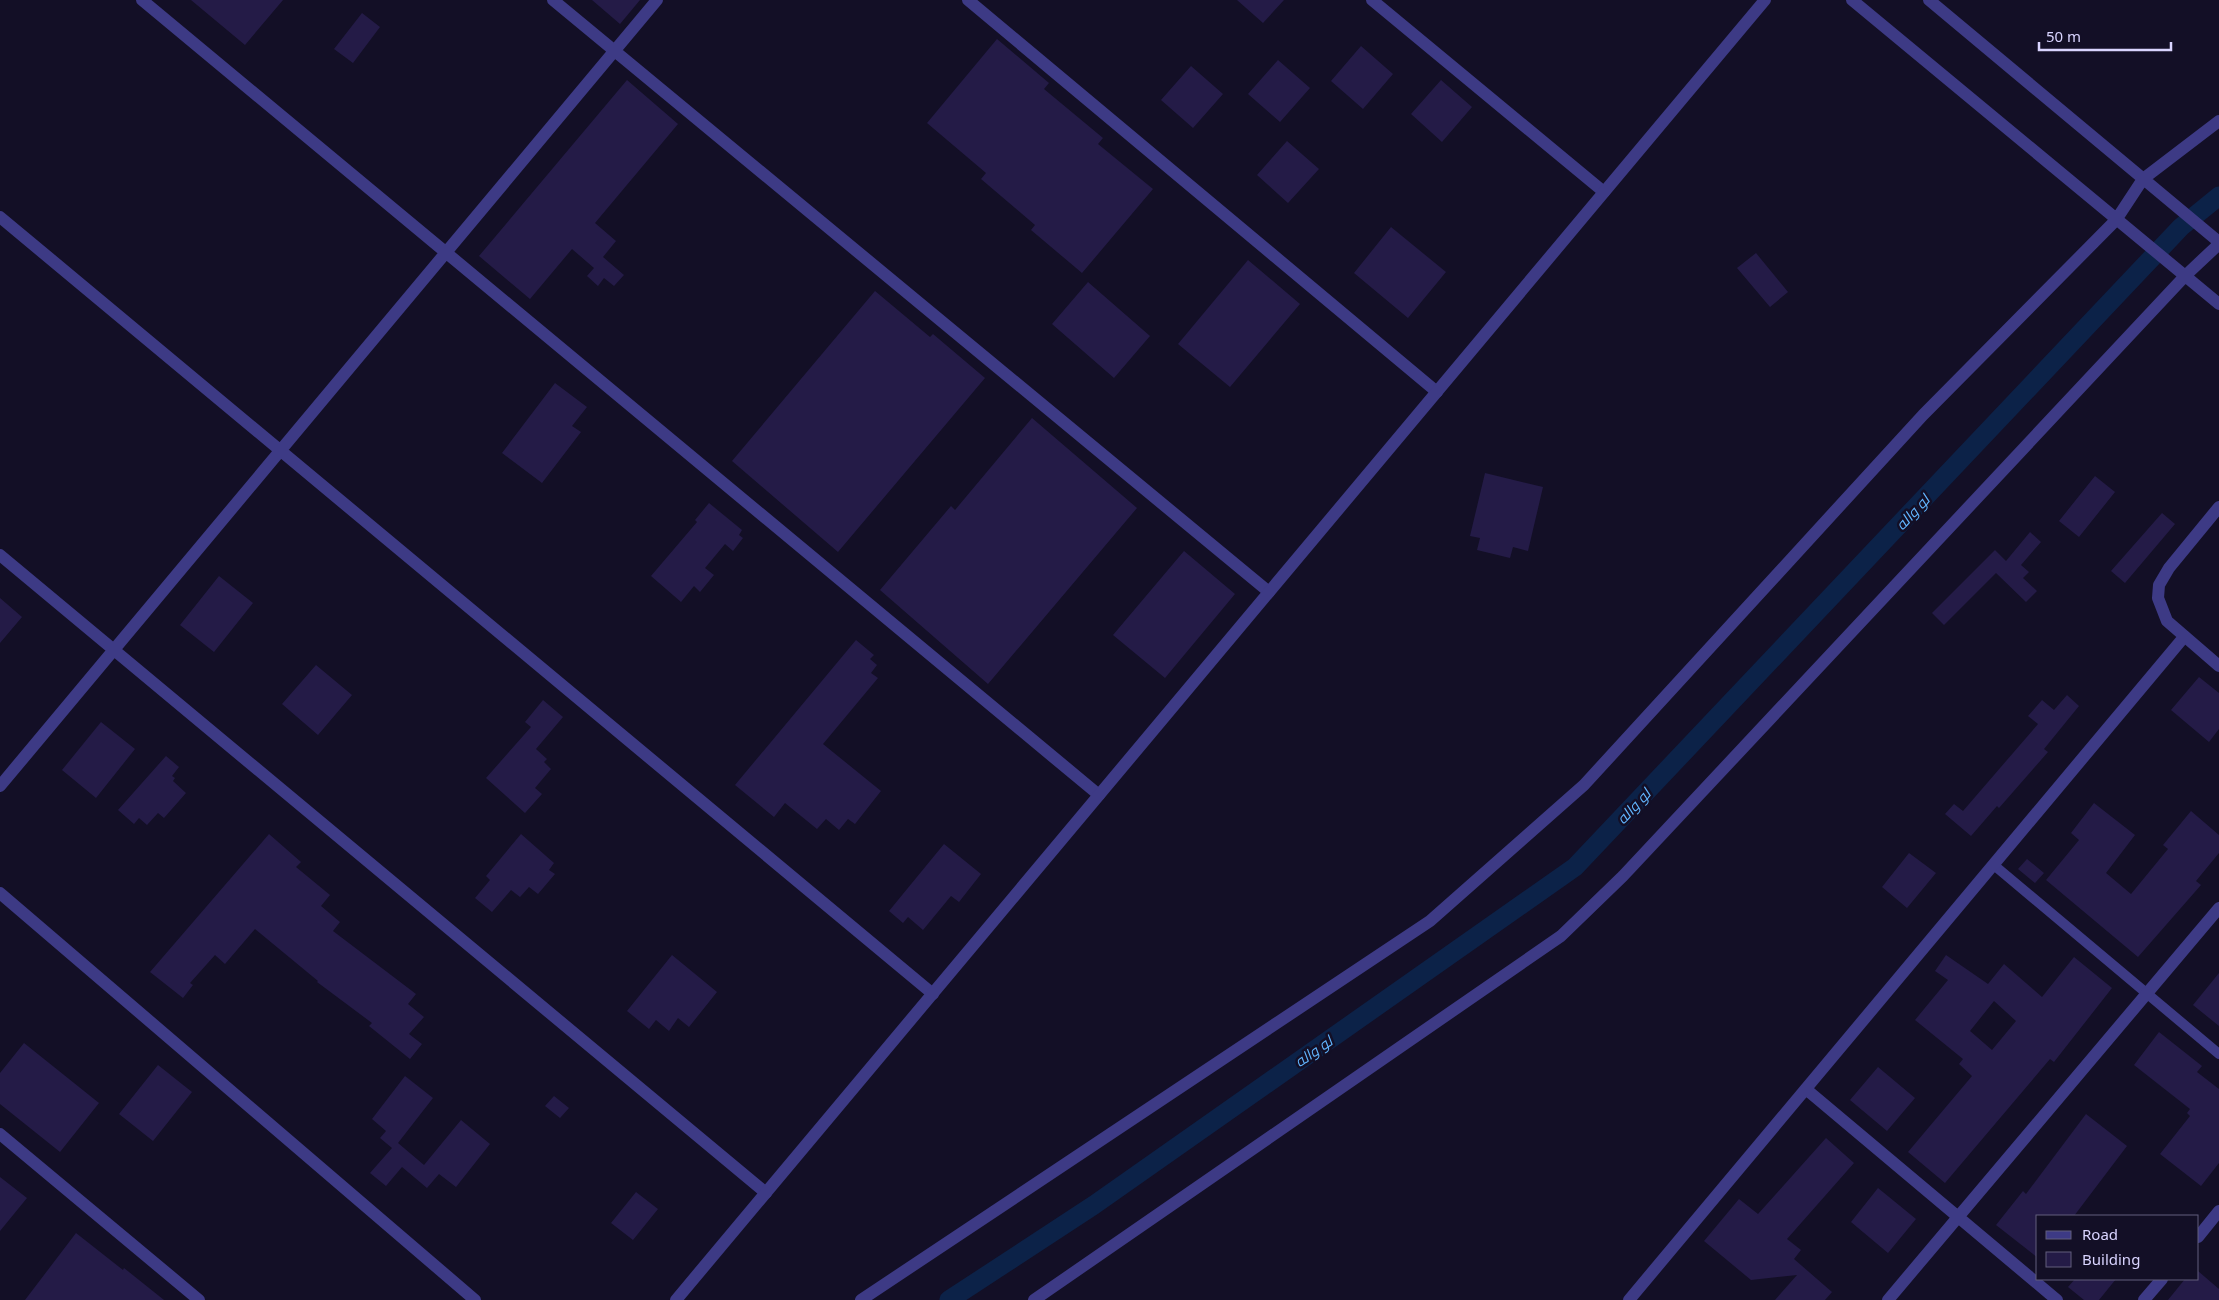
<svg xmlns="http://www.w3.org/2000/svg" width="2219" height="1300" font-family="'Noto Sans',Cairo,sans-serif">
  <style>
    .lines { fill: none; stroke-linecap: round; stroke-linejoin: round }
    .canal { stroke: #0c2248; stroke-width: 19 }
    .building { fill: #241b47; fill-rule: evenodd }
    .service { stroke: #3d3a85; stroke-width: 10 }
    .minor { stroke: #3d3a85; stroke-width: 12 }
    .tertiary { stroke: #3d3a85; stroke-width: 12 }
    .labels { text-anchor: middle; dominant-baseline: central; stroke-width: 5; stroke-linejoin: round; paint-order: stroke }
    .water-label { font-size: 15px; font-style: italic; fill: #62b6ff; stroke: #130f26 }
  </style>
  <rect width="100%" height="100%" fill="#130f26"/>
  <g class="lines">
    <!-- canal -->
    <path class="canal" d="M949 1300 1094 1205 1575 867 2181 227 2219 196"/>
  </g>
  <!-- building -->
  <path class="building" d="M191 0H283L245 45Z
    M592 0H640L620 24Z
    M1237 0H1284L1263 23Z
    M362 13 380 27 353 63 334 49Z
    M997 39 1049 83 1044 89 1103 138 1098 144 1153 189 1082 273 1031 230 1035 225 981 179 986 173 927 123Z
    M1361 46 1393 74 1363 109 1331 81Z
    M1278 60 1310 88 1280 122 1248 94Z
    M1191 66 1223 94 1193 128 1161 100Z
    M627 80 678 124 595 223 616 241 603 257 624 275 614 286 604 278 598 286 587 276 594 268 572 249 530 299 479 256Z
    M1441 80 1472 107 1442 142 1411 114Z
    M1287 141 1319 169 1288 203 1257 175Z
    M1391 227 1446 272 1408 318 1354 273Z
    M1756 253 1788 292 1770 307 1737 268Z
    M1248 260 1300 304 1230 387 1178 344Z
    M1088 282 1150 336 1114 378 1052 324Z
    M875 291 930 337 933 334 985 378 838 552 732 461Z
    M555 383 587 407 572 426 581 432 542 483 502 453Z
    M1032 418 1137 508 988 684 880 590 951 506 955 510Z
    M1485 473 1543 487 1528 551 1513 547 1510 558 1477 550 1480 538 1470 536Z
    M2095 476 2115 492 2079 537 2059 521Z
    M709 503 742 530 739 535 743 538 733 551 725 544 705 568 714 575 700 592 694 586 681 602 651 576 697 522 695 520Z
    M2162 513 2175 524 2125 583 2111 571Z
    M2030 532 2041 542 2021 565 2029 572 2023 578 2037 591 2026 602 1996 573 1944 625 1932 613 1995 550 2006 561Z
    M1184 551 1235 594 1165 678 1113 635Z
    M219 576 253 603 214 652 180 625Z
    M0 598 22 617 0 643Z
    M856 640 874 655 870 659 877 665 871 673 878 678 823 744 881 791 855 824 848 819 839 830 826 819 817 829 785 803 774 817 735 785Z
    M316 665 352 695 318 735 282 704Z
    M2199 677 2219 693V729L2209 742 2171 710Z
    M2067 695 2079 706 2044 749 2048 752 1999 808 1997 806 1971 836 1945 814 1954 804 1963 811 2038 724 2028 716 2042 700 2054 710Z
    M543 700 563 717 536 749 547 759 544 762 551 769 535 788 542 794 525 813 486 778 531 727 525 722Z
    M101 722 135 749 96 798 62 770Z
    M166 756 179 767 172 776 175 778 173 781 186 793 164 818 158 813 147 825 139 818 134 824 118 810Z
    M2094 803 2135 835 2106 873 2131 894 2168 849 2163 845 2191 811 2219 835V853L2196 881 2201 885 2138 957 2046 880 2079 840 2071 833Z
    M269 834 301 862 296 867 330 895 321 906 340 922 333 931 416 994 408 1004 424 1017 409 1034 422 1044 410 1059 369 1026 372 1023 317 982 318 981 255 929 225 964 215 955 190 983 193 985 183 998 150 972Z
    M521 834 554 863 549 870 555 874 538 894 529 887 520 897 511 890 492 912 475 898 490 880 486 876Z
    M944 844 981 874 959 902 951 896 923 930 908 917 903 923 889 911Z
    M1909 853 1936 873 1907 908 1882 887Z
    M2027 859 2044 873 2035 883 2018 869Z
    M672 955 717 992 689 1027 678 1018 669 1031 656 1020 649 1029 627 1011Z
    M1946 955 1988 984 2004 964 2042 997 2074 957 2112 988 2054 1062 2050 1059 1945 1183 1908 1152 1972 1076 1959 1064 1963 1059 1915 1020 1948 980 1935 971ZM1994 1001 2016 1021 1992 1050 1970 1031Z
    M2219 973V1026L2193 1005Z
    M2159 1032 2202 1066 2197 1072 2219 1089V1163L2201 1186 2160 1154 2190 1116 2187 1113 2190 1109 2134 1065Z
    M24 1043 99 1103 60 1152 0 1104V1073Z
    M158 1065 192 1092 153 1141 119 1114Z
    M1878 1067 1915 1098 1887 1131 1850 1100Z
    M405 1076 433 1098 398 1143 424 1165 461 1120 490 1144 456 1187 439 1174 427 1188 402 1167 386 1186 370 1173 392 1148 380 1138 386 1131 372 1119Z
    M554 1096 569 1108 560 1118 545 1106Z
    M2086 1114 2127 1146 2074 1216H2038V1258L1996 1225 2023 1191 2026 1194Z
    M1826 1138 1854 1163 1787 1239 1801 1250 1794 1259 1832 1292 1825 1300H1775L1797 1275 1751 1280 1704 1241 1739 1199 1758 1214Z
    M0 1177 27 1198 0 1231Z
    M1878 1188 1916 1219 1888 1253 1851 1222Z
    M636 1192 658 1209 633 1240 611 1223Z
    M76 1233 123 1270 124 1268 164 1300H25Z
    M2198 1271 2219 1289V1300H2168L2185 1279H2198Z
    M2075 1279H2116L2099 1300H2084L2068 1287Z"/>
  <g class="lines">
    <!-- service -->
    <path class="service" d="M1995 866 2219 1054"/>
    <!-- minor -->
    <path class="minor" d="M142 0 1099 795
      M553 0 1269 592
      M968 0 1437 392
      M1372 0 1604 192
      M0 217 933 994
      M2219 507 2169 568 2159 585 2158 598 2167 621 2219 666
      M0 555 766 1193
      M0 786 657 0
      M0 893 475 1300
      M1807 1090 2057 1300
      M0 1134 199 1300
      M2198 1237 2219 1211
      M1629 1300 2184 637
      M1888 1300 2219 908
      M2144 1300 2162 1279"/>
    <!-- tertiary -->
    <path class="tertiary" d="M1852 0 2219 304
      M1929 0 2219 242
      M676 1300 1765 0
      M861 1300 1430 921 1584 785 1923 415 2116 220 2143 179 2219 121
      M1034 1300 1561 936 1623 876 2185 276 2219 244"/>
  </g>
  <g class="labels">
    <!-- water labels -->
    <g class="water-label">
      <text transform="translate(1912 512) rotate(-47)">لو واله</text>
      <text transform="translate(1633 806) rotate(-47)">لو واله</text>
      <text transform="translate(1313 1051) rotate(-35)">لو واله</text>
    </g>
  </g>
  <!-- legend -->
  <rect x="2036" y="1215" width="162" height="65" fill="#130f26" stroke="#625e7d"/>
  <rect x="2046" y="1231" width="25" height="8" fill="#3d3a85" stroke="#625e7d"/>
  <text x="2082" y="1240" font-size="15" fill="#d9d4ff">Road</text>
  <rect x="2046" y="1252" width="25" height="15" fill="#241b47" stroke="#625e7d"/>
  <text x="2082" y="1265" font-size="15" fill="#d9d4ff">Building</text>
  <!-- scale -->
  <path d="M2039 42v8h132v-8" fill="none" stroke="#d9d4ff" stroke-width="2.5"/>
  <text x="2046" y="42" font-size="15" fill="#d9d4ff" stroke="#130f26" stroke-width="4" paint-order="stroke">50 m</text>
</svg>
